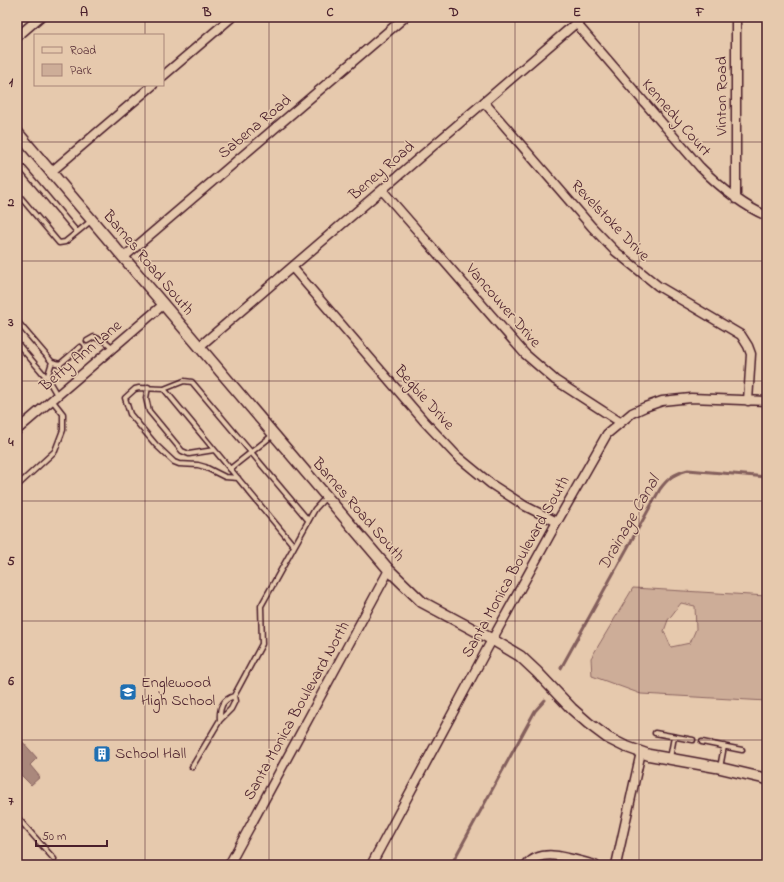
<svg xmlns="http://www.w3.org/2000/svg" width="784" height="882" font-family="'Indie Flower',sans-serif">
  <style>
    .green { fill: #cdad98; stroke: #8c6662; fill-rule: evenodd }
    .water { fill: #aa887c; stroke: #845e5c }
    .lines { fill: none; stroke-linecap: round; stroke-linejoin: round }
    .stream { stroke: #845e5c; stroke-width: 3 }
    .service-casing { stroke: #4a1f2b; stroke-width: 7 }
    .minor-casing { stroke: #4a1f2b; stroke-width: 11 }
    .tertiary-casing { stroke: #4a1f2b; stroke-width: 13 }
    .service { stroke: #e6c9ad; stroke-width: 4 }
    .minor { stroke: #e6c9ad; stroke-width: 8 }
    .tertiary { stroke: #e6c9ad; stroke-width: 10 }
    .grid { fill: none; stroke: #4a1f2b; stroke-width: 1; stroke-opacity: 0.55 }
    .labels { text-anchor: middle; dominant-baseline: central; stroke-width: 3; stroke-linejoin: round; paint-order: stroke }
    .street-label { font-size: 16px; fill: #4a1f2b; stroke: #e6c9ad }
    .poi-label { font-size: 16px; fill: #4a1f2b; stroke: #e6c9ad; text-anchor: start }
    .water-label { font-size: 17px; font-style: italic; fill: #5d343b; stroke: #e6c9ad }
    .neatline { fill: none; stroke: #4a1f2b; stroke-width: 1.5 }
    .grid-label { font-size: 13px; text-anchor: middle; font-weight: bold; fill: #4a1f2b }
  </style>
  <rect width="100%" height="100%" fill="#e6c9ad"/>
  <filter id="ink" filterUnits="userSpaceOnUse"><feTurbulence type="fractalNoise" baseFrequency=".025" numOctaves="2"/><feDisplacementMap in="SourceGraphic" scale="8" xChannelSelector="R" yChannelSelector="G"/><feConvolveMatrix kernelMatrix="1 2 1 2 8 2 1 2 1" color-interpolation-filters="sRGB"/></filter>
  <g filter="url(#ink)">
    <!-- green -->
    <path class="green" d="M633 588 767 596V701L641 694 592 676 591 658ZM681 603 695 606 696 629 690 643 671 647 664 631 668 620Z"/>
    <!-- water -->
    <path class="water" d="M21 740 37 758 30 765 40 777 31 785 20 774 17 776V744Z"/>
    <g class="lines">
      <!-- stream -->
      <path class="stream" d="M561 668 660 489C669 477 674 474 688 470L767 477
        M451 865 535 711 545 700"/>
      <!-- service casing -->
      <g class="service-casing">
        <path id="service" d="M17 161 77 232
          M17 193 59 243 65 242 92 220
          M17 321 52 362 47 378
          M87 341 94 337 106 342 113 348
          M17 343 47 378 57 395
          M52 362 60 364 80 347
          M148 387 146 398 149 411 182 451 189 454 214 450
          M164 389 139 388 135 389 125 398 130 414 156 445 174 462 179 464 198 465 205 467 225 477 238 478
          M230 469 273 435
          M17 486 55 451 63 430V414L52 400
          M294 546 164 389 184 381 192 382 308 520
          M234 696C222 700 219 708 220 720L231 709 235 701 234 696 262 644 261 606 315 509 326 497
          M655 733 693 740
          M702 742 742 750
          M670 758 674 737
          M192 767 220 720
          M720 768 724 746
          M17 817 54 859"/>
      </g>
      <!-- minor casing -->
      <g class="minor-casing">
        <path id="minor" d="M576 23 700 167C720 187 741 205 767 216
          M17 37 40 17
          M163 76 232 17
          M484 102 592 227 615 251 658 286 741 335 748 346 751 354 748 401
          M51 172 153 85
          M382 190 525 354 555 380 620 422
          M736 199V17
          M124 257 405 17
          M292 267 424 421 457 456 491 484 525 506 557 522
          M199 347 583 17
          M17 430 164 304
          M229 865 389 570
          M371 865 487 649 557 522 607 434 632 413 645 407 662 401 691 398 767 401
          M527 865C542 846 574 860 595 865
          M616 865 641 752"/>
      </g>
      <!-- tertiary casing -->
      <g class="tertiary-casing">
        <path id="tertiary" d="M17 132 389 570 422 602 493 640 520 656 537 672 572 709 588 723 608 738 624 746 649 755 716 767 767 779"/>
      </g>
      <!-- service -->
      <use href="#service" class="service"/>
      <!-- minor -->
      <use href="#minor" class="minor"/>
      <!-- tertiary -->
      <use href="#tertiary" class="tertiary"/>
    </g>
  </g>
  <!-- grid -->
  <path class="grid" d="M145 17V35M269 17V865M392 17V865M515 17V865M639 17V865M145 85V865M17 142H767M17 261H767M17 381H767M17 501H767M17 621H767M17 740H767"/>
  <!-- icons -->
  <defs>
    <g id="school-square" transform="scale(0.9)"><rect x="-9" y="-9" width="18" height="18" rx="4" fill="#1f6fb2" stroke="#e6c9ad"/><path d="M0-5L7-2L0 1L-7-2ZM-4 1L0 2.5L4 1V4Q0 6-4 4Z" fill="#fff"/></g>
    <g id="building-square" transform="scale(0.9)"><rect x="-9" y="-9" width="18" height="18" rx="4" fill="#1f6fb2" stroke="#e6c9ad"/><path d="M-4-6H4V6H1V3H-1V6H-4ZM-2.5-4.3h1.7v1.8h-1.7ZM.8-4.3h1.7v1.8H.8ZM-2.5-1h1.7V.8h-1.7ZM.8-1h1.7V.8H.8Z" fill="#fff"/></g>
  </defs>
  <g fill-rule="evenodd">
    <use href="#school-square" x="128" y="692"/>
    <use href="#building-square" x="102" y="754"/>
  </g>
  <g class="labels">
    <!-- street labels -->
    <g class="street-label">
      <text transform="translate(722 96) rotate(-90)">Vinton Road</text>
      <text transform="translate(676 118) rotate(49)">Kennedy Court</text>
      <text transform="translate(255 127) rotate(-40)">Sabena Road</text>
      <text transform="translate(382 171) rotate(-41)">Beney Road</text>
      <text transform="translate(610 221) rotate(46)">Revelstoke Drive</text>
      <text transform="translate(148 263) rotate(50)">Barnes Road South</text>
      <text transform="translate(503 306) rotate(49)">Vancouver Drive</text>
      <text transform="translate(81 356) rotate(-40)">Betty Ann Lane</text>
      <text transform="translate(424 398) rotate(48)">Begbie Drive</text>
      <text transform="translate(358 510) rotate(49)">Barnes Road South</text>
      <text transform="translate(516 567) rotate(-61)">Santa Monica Boulevard South</text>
      <text transform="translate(297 711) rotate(-61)">Santa Monica Boulevard North</text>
    </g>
    <!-- poi labels -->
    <g class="poi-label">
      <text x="141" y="683">Englewood<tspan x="141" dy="18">High School</tspan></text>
      <text x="115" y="754">School Hall</text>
    </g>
    <!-- water labels -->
    <g class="water-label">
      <text transform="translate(629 523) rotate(-60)">Drainage Canal</text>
    </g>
  </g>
  <!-- margin -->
  <rect width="784" height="882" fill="none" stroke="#e6c9ad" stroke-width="44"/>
  <!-- legend -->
  <rect x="34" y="34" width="130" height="52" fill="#e6c9ad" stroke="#a88579"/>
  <rect x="42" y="47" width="20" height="6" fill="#e6c9ad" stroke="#a88579"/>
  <text x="70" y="54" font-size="12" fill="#4a1f2b">Road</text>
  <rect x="42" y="64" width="20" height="12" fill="#cdad98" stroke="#a88579"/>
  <text x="70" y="74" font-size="12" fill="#4a1f2b">Park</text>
  <!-- scale -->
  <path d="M36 840v6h71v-6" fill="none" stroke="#4a1f2b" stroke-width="2"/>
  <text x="42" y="840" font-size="12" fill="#4a1f2b" stroke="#e6c9ad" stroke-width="3" paint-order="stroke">50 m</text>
  <rect x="22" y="22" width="740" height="838" class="neatline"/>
  <g class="grid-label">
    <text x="84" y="16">A</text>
    <text x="207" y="16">B</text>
    <text x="330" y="16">C</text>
    <text x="454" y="16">D</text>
    <text x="577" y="16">E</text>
    <text x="700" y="16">F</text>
    <text x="11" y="86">1</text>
    <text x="11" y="206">2</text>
    <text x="11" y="326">3</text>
    <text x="11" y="446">4</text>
    <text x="11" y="565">5</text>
    <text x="11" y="685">6</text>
    <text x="11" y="805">7</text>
  </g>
</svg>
